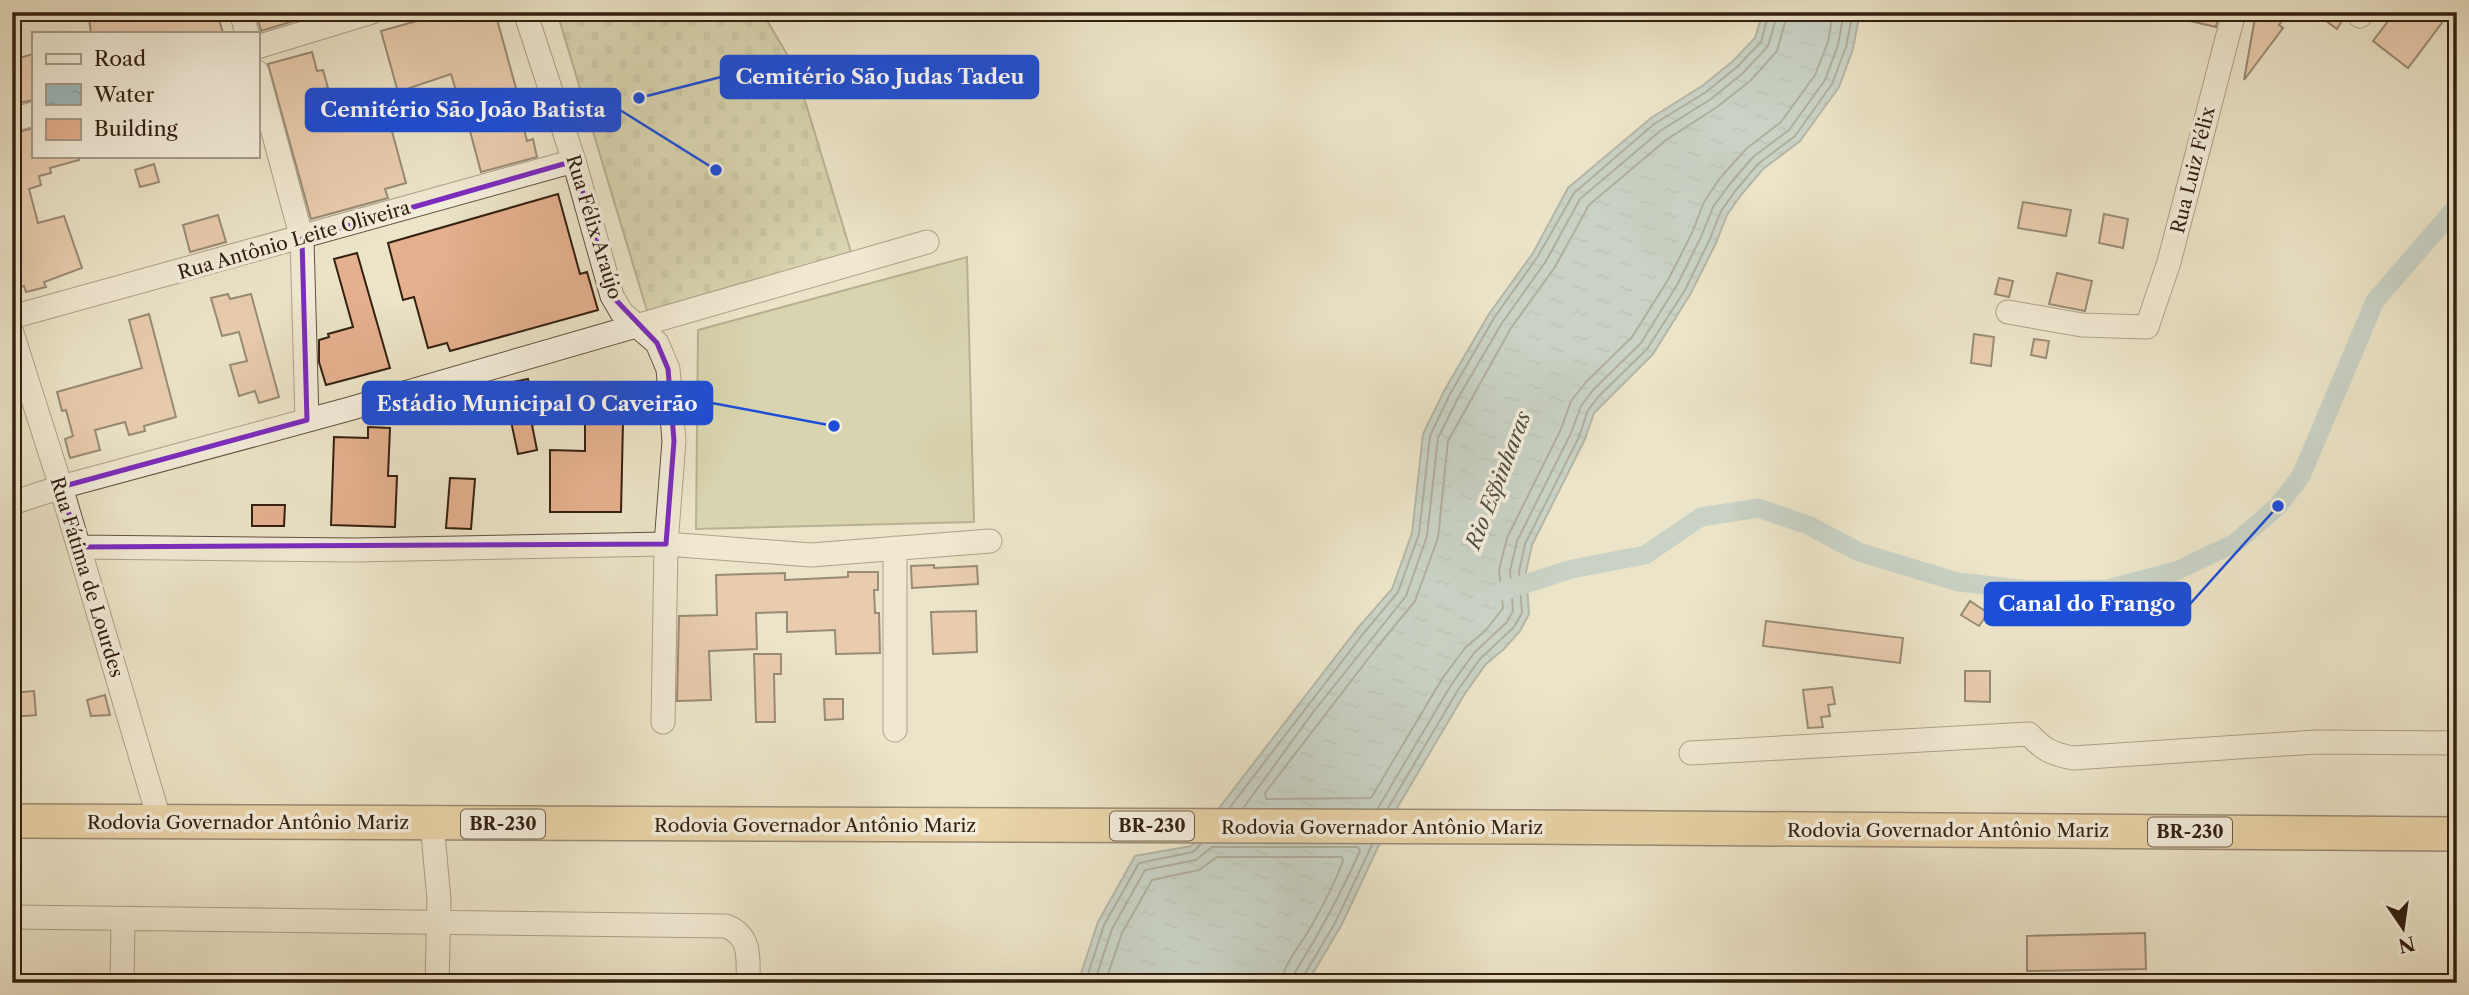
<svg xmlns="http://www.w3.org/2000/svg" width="2469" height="995" font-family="'Libre Caslon Text',serif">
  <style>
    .cemetery { fill: url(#cemetery-stones); stroke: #797150; stroke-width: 2 }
    .pitch { fill: #bfc291; stroke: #797150; stroke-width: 2 }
    .water { fill: url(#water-ripples); stroke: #737e7a; stroke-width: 2 }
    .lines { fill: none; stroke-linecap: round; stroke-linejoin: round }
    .shore { stroke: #686e68; stroke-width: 2 }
    .canal { stroke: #9dbcc0; stroke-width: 19 }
    .building { fill: #e5b08f; stroke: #332010; stroke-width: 2 }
    .minor-casing { stroke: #61513e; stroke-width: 25 }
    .highway-casing { stroke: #332010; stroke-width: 36 }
    .minor { stroke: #f3eddb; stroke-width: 23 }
    .highway { stroke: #e6c284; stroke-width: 33 }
    .marked { fill: none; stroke: #7b2cbf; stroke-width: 5; stroke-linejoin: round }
    .labels { text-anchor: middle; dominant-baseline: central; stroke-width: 7; stroke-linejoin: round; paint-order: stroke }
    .shield { fill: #f3eddb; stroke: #6d5e4d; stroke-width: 2 }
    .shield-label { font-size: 18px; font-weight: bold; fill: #332010 }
    .street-label { font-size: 19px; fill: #332010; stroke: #f3eddb }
    .water-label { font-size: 21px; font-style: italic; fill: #534f45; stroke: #f3eddb }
    .leader { fill: none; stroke: #1d4ed8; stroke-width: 2.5 }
    .callout-dot { fill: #1d4ed8; stroke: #f3eddb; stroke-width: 2.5 }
    .callout { fill: #1d4ed8; stroke: #1d4ed8; stroke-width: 2.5 }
    .callout-label { font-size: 21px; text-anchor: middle; font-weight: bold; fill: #fff }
  </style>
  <defs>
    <pattern id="cemetery-stones" width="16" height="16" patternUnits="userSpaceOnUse" patternTransform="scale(1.75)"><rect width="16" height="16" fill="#bfc291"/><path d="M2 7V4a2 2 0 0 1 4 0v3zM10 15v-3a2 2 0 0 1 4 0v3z" fill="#a5a67c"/></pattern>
    <pattern id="water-ripples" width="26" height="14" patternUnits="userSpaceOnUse" patternTransform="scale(1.75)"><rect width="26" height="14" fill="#9dbcc0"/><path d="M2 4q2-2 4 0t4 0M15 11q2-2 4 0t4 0" fill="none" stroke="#88a1a4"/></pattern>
  </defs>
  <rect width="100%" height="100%" fill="#ece4c8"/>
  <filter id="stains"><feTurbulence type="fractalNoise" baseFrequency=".00286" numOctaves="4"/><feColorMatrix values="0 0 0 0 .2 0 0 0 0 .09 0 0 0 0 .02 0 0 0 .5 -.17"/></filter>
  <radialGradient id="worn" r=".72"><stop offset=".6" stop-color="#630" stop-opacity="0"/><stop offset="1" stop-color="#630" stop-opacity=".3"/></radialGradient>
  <!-- cemetery -->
  <path class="cemetery" d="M557 12H762L795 68 851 252 648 314Z"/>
  <!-- pitch -->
  <path class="pitch" d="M967 257 974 522 696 529 698 330Z"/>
  <!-- water -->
  <path class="water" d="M1763 12H1860L1853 49 1839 87 1800 141 1763 169 1741 195 1727 215 1716 243 1691 293 1653 354 1594 413 1585 439 1532 545 1526 572 1529 614 1520 631 1504 649 1486 664 1464 695 1387 825H1206L1357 629 1392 589 1412 533 1423 434 1444 391 1489 314 1533 253 1568 188 1651 118 1702 86 1732 62 1755 38Z
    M1386 830 1341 926 1307 983H1078L1098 922 1135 856 1191 846 1203 831Z"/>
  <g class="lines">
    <!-- shore -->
    <path class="shore" d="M1788 12 1777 51 1750 81 1717 107 1666 140 1589 205 1555 267 1511 328 1448 441 1438 538 1415 601 1378 646 1265 793 1266 799 1371 798 1442 679 1465 648 1486 630 1503 608 1499 570 1507 538 1561 429 1571 401 1586 382 1632 337 1668 280 1692 233 1704 202 1720 178 1746 149 1781 122 1815 75 1828 42 1833 12
      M1230 807 1363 634 1398 592 1419 534 1430 436 1450 394 1494 318 1538 256 1574 193 1654 124 1706 92 1737 67 1761 42 1769 12
      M1244 807 1314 711 1406 596 1427 536 1438 438 1458 398 1502 323 1546 261 1580 199 1660 131 1711 99 1743 73 1768 46 1778 12
      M1378 808 1451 685 1474 653 1507 622 1513 611 1510 571 1517 541 1571 433 1581 406 1593 390 1641 343 1677 285 1701 237 1713 207 1729 185 1753 157 1789 130 1825 80 1838 45 1844 12
      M1388 808 1458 690 1480 659 1514 627 1522 613 1519 572 1525 544 1579 437 1588 410 1599 396 1647 349 1685 290 1709 241 1721 211 1736 190 1758 164 1795 136 1832 84 1846 47 1853 12
      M1085 983 1104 925 1139 863 1193 852 1201 844
      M1094 983 1112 929 1145 870 1196 860 1212 847H1358L1360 851C1341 894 1319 934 1294 974L1293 983
      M1105 983 1122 933 1152 880 1199 870 1217 857H1342L1343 861C1334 885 1322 908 1309 930 1300 946 1283 964 1282 983
      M1302 983 1303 977 1335 923 1372 845"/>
    <!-- canal -->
    <path class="canal" d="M1503 591 1572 569 1645 555 1701 517 1758 508 1808 525 1859 552 1958 582 2030 590 2107 589 2176 571 2235 543 2278 506 2301 476 2375 301 2457 206"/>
  </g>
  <!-- building -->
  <path class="building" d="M88 12H217L223 33H91Z
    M256 12H323L261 31Z
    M449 12H495L522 110H519L527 141 533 139 537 157 481 172 460 94H457L451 74 398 92 381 31Z
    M2178 12H2219L2216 27 2177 18Z
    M2256 12H2288L2279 25 2283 28 2244 80Z
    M2314 12H2347L2337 29Z
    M2395 12H2450L2408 68 2373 41Z
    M312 52 317 71 323 70 328 88 323 89 333 126 365 117 369 130 390 124 406 183 385 189 388 198 311 219 268 64Z
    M33 54V100L12 105V60Z
    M33 128V156H79V160L50 168 51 173 39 176 41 185 29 189 38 223 64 216 82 268 44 282 46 287 26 292 24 286 12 289V134Z
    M154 164 159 182 140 187 135 170Z
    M558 194 580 274 587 272 598 310 450 351 447 343 428 348 414 297 403 300 388 243Z
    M2023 202 2071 210 2066 236 2018 228Z
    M2104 214 2128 219 2123 248 2099 243Z
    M218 215 226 242 190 252 183 225Z
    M357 253 390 368 326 385 319 362V340L329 337 328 334 353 327 334 259Z
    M2057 273 2092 281 2085 311 2049 304Z
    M1999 278 2013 281 2009 297 1995 294Z
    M228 294 230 299 251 294 279 397 259 403 255 391 239 396 230 365 247 361 239 332 222 336 211 298Z
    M149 314 176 417 144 426 145 431 129 435 125 422 95 430 100 450 70 458 65 439 73 436 66 410 62 411 57 392 142 368 129 320Z
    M1974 334 1994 337 1991 366 1971 363Z
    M2034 339 2049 341 2046 358 2031 355Z
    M528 379 538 423 532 425 537 450 518 454 503 384Z
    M623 422 621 512H550V450L585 451V423Z
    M368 427 390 428 388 476H397L395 527 331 525 334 437 368 438Z
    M450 478 475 479 471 529 446 528Z
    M252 505H285L284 526H252Z
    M934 565V568L977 566 978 584 912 588 911 566Z
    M848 572H878V590H874L875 613H879L880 653 836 654 835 630 787 632V612L756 613 757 649 709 651 711 700 677 701 679 616 717 615 716 575 785 573V580L848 577Z
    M1970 601 1988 613 1979 626 1961 615Z
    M976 611 977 652 933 654 931 612Z
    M1766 621 1903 638 1900 663 1763 646Z
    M754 654H781V674H774L775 722H756Z
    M1965 671H1990V702L1965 701Z
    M1832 687 1835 704 1828 705 1830 716 1821 717 1823 727 1808 728 1803 690Z
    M34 691 36 715 12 717V693Z
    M105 695 110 715 91 716 87 700Z
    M824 699H843V719L825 720Z
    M2145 933 2146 969 2027 971V936Z"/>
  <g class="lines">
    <!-- minor casing -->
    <g class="minor-casing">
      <path id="minor" d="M241 12 247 33
        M525 12 574 161 612 296 622 313 657 343 668 369 674 441 666 544 663 722
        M2360 16 2363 12
        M257 47 372 12
        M257 72 302 239 307 420
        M12 120 33 114
        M2008 312 2082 325 2147 327 2169 262 2234 12
        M12 317 574 161
        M12 333 61 487 160 822
        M12 503 61 487 349 409 927 242
        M79 547 355 550 666 544 811 555 990 541
        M895 548V730
        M1691 753 2029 734C2043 750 2053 754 2073 758L2316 742 2457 743
        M432 823 439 900 437 983
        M12 917 726 926C752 936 748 959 748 983
        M122 983 123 919"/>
    </g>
    <!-- highway casing -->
    <g class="highway-casing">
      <path id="highway" d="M12 821 1532 827 2457 834"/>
    </g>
    <!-- minor -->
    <use href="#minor" class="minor"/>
    <!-- highway -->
    <use href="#highway" class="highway"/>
  </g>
  <!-- marked area -->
  <path d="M0 0H2469V995H0ZM574 161 612 296 657 343 668 369 674 441 666 544 79 547 61 487 307 420 302 239Z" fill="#ece4c8" fill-opacity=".55" fill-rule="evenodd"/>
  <path class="marked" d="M574 161 612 296 657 343 668 369 674 441 666 544 79 547 61 487 307 420 302 239Z"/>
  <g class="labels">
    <!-- shield labels -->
    <g class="shield">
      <rect x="461" y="809.5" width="84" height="29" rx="5"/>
      <rect x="1110" y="811.5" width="84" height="29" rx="5"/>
      <rect x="2148" y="817.5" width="84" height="29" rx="5"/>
    </g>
    <g class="shield-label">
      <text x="503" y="824">BR-230</text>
      <text x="1152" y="826">BR-230</text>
      <text x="2190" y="832">BR-230</text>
    </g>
    <!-- street labels -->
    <g class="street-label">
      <text transform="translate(2193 170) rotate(-76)">Rua Luiz Félix</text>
      <text transform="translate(594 227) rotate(73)">Rua Félix Araújo</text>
      <text transform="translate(294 240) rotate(-16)">Rua Antônio Leite Oliveira</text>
      <text transform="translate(87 577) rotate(73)">Rua Fátima de Lourdes</text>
      <text x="248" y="822">Rodovia Governador Antônio Mariz</text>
      <text x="815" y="825">Rodovia Governador Antônio Mariz</text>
      <text x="1382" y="827">Rodovia Governador Antônio Mariz</text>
      <text x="1948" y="830">Rodovia Governador Antônio Mariz</text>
    </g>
    <!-- water labels -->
    <g class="water-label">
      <text transform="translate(1498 480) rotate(-69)">Rio Espinharas</text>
    </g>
  </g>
  <!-- callouts -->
  <path class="leader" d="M639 98L721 77M716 170L620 110M834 426L712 403M2278 506L2190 604"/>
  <g class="callout-dot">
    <circle cx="639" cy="98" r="7"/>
    <circle cx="716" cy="170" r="7"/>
    <circle cx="834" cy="426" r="7"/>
    <circle cx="2278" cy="506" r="7"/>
  </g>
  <g class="callout">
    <rect x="721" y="56" width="317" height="42" rx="7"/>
    <rect x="306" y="89" width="314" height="42" rx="7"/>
    <rect x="363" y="382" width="349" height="42" rx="7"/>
    <rect x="1985" y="583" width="205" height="42" rx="7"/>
  </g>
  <g class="callout-label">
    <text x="880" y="84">Cemitério São Judas Tadeu</text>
    <text x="463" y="117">Cemitério São João Batista</text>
    <text x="537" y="411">Estádio Municipal O Caveirão</text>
    <text x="2087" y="611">Canal do Frango</text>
  </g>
  <!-- margin -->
  <rect width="2469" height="995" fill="none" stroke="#ece4c8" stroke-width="42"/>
  <rect x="14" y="14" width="2441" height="967" fill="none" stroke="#332010" stroke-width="3.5"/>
  <rect x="21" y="21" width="2427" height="953" fill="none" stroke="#332010" stroke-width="2"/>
  <!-- legend -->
  <rect x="32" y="32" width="228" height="126" fill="#f3eddb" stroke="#a69b8a" stroke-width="2"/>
  <rect x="46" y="54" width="35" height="10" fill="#f3eddb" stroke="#a69b8a" stroke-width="2"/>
  <text x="94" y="66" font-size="21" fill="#332010">Road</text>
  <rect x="46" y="84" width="35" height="21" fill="url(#water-ripples)" stroke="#a69b8a" stroke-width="2"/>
  <text x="94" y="102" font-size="21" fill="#332010">Water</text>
  <rect x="46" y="119" width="35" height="21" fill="#e5b08f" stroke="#a69b8a" stroke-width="2"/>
  <text x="94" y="136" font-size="21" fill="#332010">Building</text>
  <!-- north arrow -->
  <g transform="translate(2403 928) rotate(167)" stroke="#f3eddb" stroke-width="5" paint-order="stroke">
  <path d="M0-5L12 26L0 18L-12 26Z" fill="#332010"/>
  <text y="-10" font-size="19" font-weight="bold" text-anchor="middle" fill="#332010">N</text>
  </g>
  <rect width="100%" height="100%" filter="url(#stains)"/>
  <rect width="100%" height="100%" fill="url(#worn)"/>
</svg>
